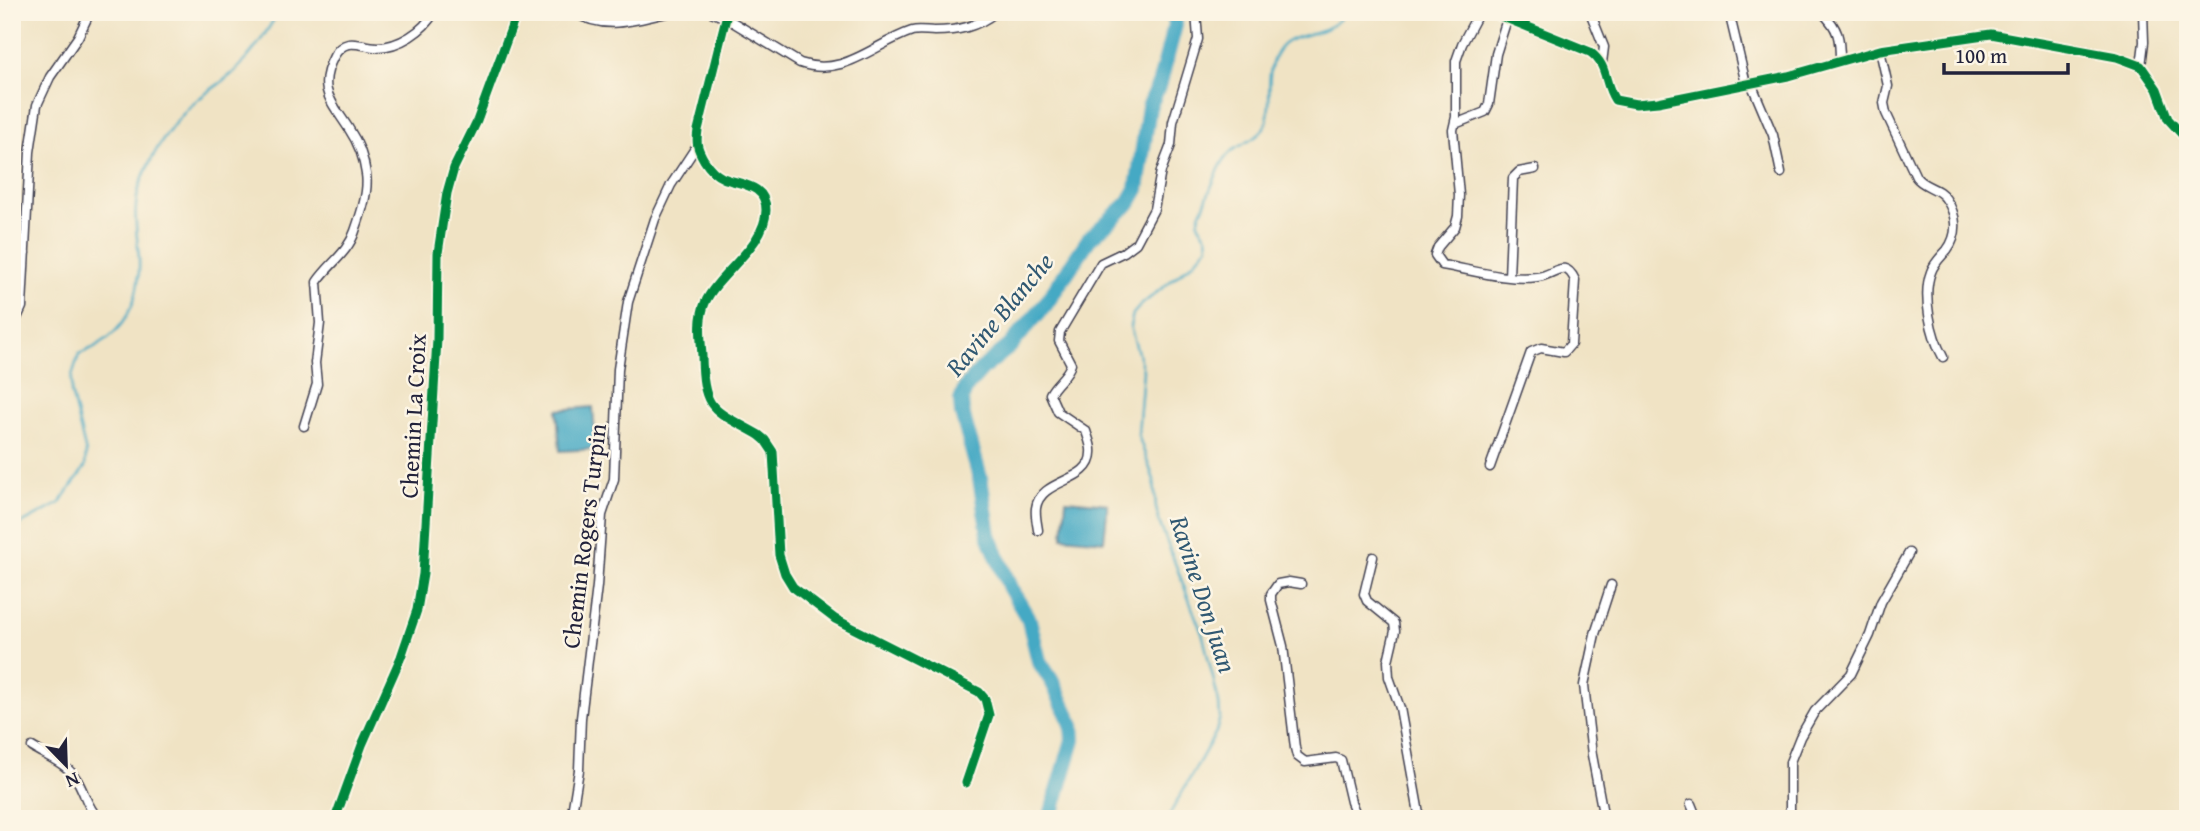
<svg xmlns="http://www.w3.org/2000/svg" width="2200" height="831" font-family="'Gentium Book Plus',serif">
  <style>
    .water { fill: #44a9c4; stroke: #336680; stroke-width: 2 }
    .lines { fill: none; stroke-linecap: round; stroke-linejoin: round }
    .stream { stroke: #44a9c4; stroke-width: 2.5 }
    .river { stroke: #44a9c4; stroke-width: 16 }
    .street-casing { stroke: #413f50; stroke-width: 11 }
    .street { stroke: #fff; stroke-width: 8 }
    .cycleway-casing { stroke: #fcf5e5; stroke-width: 13 }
    .cycleway { stroke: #00873e; stroke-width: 9 }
    .labels { text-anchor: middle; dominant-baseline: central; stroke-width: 5; stroke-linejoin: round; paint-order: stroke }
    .street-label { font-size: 24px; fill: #22223b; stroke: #fcf5e5 }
    .water-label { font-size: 26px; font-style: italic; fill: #305872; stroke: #fcf5e5 }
  </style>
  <rect width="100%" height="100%" fill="#fcf5e5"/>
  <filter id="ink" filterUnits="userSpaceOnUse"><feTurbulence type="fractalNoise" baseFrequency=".0143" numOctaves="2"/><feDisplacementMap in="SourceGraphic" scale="14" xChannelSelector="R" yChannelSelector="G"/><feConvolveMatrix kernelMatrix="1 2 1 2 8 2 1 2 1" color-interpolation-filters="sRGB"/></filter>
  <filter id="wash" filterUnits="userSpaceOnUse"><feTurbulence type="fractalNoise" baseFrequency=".00686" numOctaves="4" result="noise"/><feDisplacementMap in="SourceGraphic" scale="28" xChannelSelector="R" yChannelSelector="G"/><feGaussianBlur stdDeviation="1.57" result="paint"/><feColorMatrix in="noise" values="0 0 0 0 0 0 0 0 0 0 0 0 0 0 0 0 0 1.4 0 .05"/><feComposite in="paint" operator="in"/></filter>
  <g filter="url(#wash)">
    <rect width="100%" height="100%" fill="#f0e3c4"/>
    <!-- water -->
    <path class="water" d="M593 407 596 449 560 451 557 410Z
      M1066 500 1108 504 1104 541 1063 537Z"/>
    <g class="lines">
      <!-- stream -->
      <path class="stream" d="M12 529 60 503 85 467 86 453 71 392 72 376 79 354C122 338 141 304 139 258 137 233 132 210 140 185 152 153 171 124 196 101 208 91 222 83 234 72 252 55 266 34 278 12
        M1167 819 1216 732 1220 717 1219 703 1203 636 1160 524 1156 508 1154 480 1138 435 1143 370 1130 326 1133 314 1140 306 1193 263 1208 246 1207 237 1198 223 1200 215C1207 200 1217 167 1227 156 1238 142 1262 141 1267 121 1273 97 1263 69 1280 48 1295 30 1330 38 1345 12"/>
      <!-- river -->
      <path class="river" d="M1050 819 1073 740 1072 724 1053 683 1039 661 1029 620 1010 588 989 535 980 478 962 413 961 400 966 387 984 367 1010 346 1045 305 1089 239 1129 203 1137 189 1149 107 1160 82 1175 25 1174 12"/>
    </g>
  </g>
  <g filter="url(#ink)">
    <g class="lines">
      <!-- street casing -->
      <g class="street-casing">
        <path id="street" d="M574 12C606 32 637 19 671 12
          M711 12 726 18 800 63C844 78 873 44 912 31 919 29 927 31 934 31 958 31 977 27 996 12
          M1479 12 1462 44 1456 61V117L1453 130 1459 195 1458 216 1455 227 1438 247 1435 255 1442 265C1472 270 1507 281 1537 277 1554 276 1564 257 1575 280L1571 344 1564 352 1541 348 1531 352 1490 467
          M1491 12 1590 52C1609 66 1603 82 1615 100L1636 104 1658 102 1788 76 1880 50 1991 34 2117 57 2141 66 2157 89 2168 119 2188 141
          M1590 12 1604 47 1602 63
          M1729 12 1746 84
          M1822 12C1839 29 1840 38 1840 61
          M726 18 698 130C696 143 697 148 704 160 709 168 714 174 723 178 741 185 766 184 766 210 766 246 718 273 705 303 698 320 701 339 702 356 703 413 714 409 759 435L765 440 773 452 779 555 785 574 793 587 835 619 979 692 985 699 989 715 966 783
          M1880 50 1888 86 1884 103 1886 113 1916 177C1924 188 1939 187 1946 199 1957 215 1959 234 1947 250 1941 257 1934 263 1931 272 1922 295 1931 336 1943 357
          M2141 66 2144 42 2143 12
          M1751 83 1773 135 1781 173
          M1455 124 1485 112 1489 104 1496 54 1507 19
          M12 249 25 253
          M1509 277 1513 178 1519 172 1535 169
          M12 329 22 307 30 152 37 105 50 77 78 37 90 12
          M304 426 317 384 315 363 320 323 317 282C329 264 348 253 355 231 361 214 369 191 366 174 364 158 357 141 349 129 332 102 316 90 334 56 346 35 361 47 377 47 399 47 424 31 434 12
          M1038 530C1037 523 1035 515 1036 508 1040 478 1091 483 1091 453 1092 446 1088 438 1086 431L1058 412 1050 394C1055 383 1068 376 1071 364L1059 341 1060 332 1101 263 1124 252 1136 243 1154 209 1161 171 1171 145 1173 122 1198 39 1196 12
          M1373 557 1364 594 1367 601 1394 623 1395 631 1388 661 1389 677 1400 708 1420 819
          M1301 584 1289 582 1278 584 1271 594V600L1283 646 1295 748 1297 756 1305 762 1336 758 1341 760 1351 802 1358 819
          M32 747C46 756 68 764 77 780 85 793 87 808 99 819
          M1691 804 1697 819
          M335 819 362 745 401 657 417 610 423 574 437 339 438 253 447 193 454 168 477 121 517 12
          M571 819 579 770 581 718 597 586 602 515 614 479 618 369 628 302 655 219 671 185 696 147
          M1604 819 1592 755 1584 685 1595 634 1611 585
          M1790 819V762L1800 737 1815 711 1851 674 1870 635 1881 602 1909 553"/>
      </g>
      <!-- street -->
      <use href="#street" class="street"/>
      <!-- cycleway casing -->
      <g class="cycleway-casing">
        <path id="cycleway" d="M1491 12 1590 52C1609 66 1603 82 1615 100L1636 104 1658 102 1788 76 1880 50 1991 34 2117 57 2141 66 2157 89 2168 119 2188 141
          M726 18 698 130C696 143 697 148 704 160 709 168 714 174 723 178 741 185 766 184 766 210 766 246 718 273 705 303 698 320 701 339 702 356 703 413 714 409 759 435L765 440 773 452 779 555 785 574 793 587 835 619 979 692 985 699 989 715 966 783
          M335 819 362 745 401 657 417 610 423 574 437 339 438 253 447 193 454 168 477 121 517 12"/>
      </g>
      <!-- cycleway -->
      <use href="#cycleway" class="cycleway"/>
    </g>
  </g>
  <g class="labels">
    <!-- street labels -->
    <g class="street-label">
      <text transform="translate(413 416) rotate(-87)">Chemin La Croix</text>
      <text transform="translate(584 536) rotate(-83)">Chemin Rogers Turpin</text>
    </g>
    <!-- water labels -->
    <g class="water-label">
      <text transform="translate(999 314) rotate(-50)">Ravine Blanche</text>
      <text transform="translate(1204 594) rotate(72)">Ravine Don Juan</text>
    </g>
  </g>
  <!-- margin -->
  <rect width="2200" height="831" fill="none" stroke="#fcf5e5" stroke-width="42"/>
  <!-- north arrow -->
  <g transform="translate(66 765) rotate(157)" stroke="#fcf5e5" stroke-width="5" paint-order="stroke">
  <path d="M0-5L12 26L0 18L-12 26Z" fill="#22223b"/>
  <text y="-10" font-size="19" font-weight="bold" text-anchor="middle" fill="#22223b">N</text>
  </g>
  <!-- scale -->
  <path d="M1944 63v10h124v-10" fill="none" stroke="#22223b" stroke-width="3.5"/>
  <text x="1955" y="63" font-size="21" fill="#22223b" stroke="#fcf5e5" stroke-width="5" paint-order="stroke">100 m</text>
</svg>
